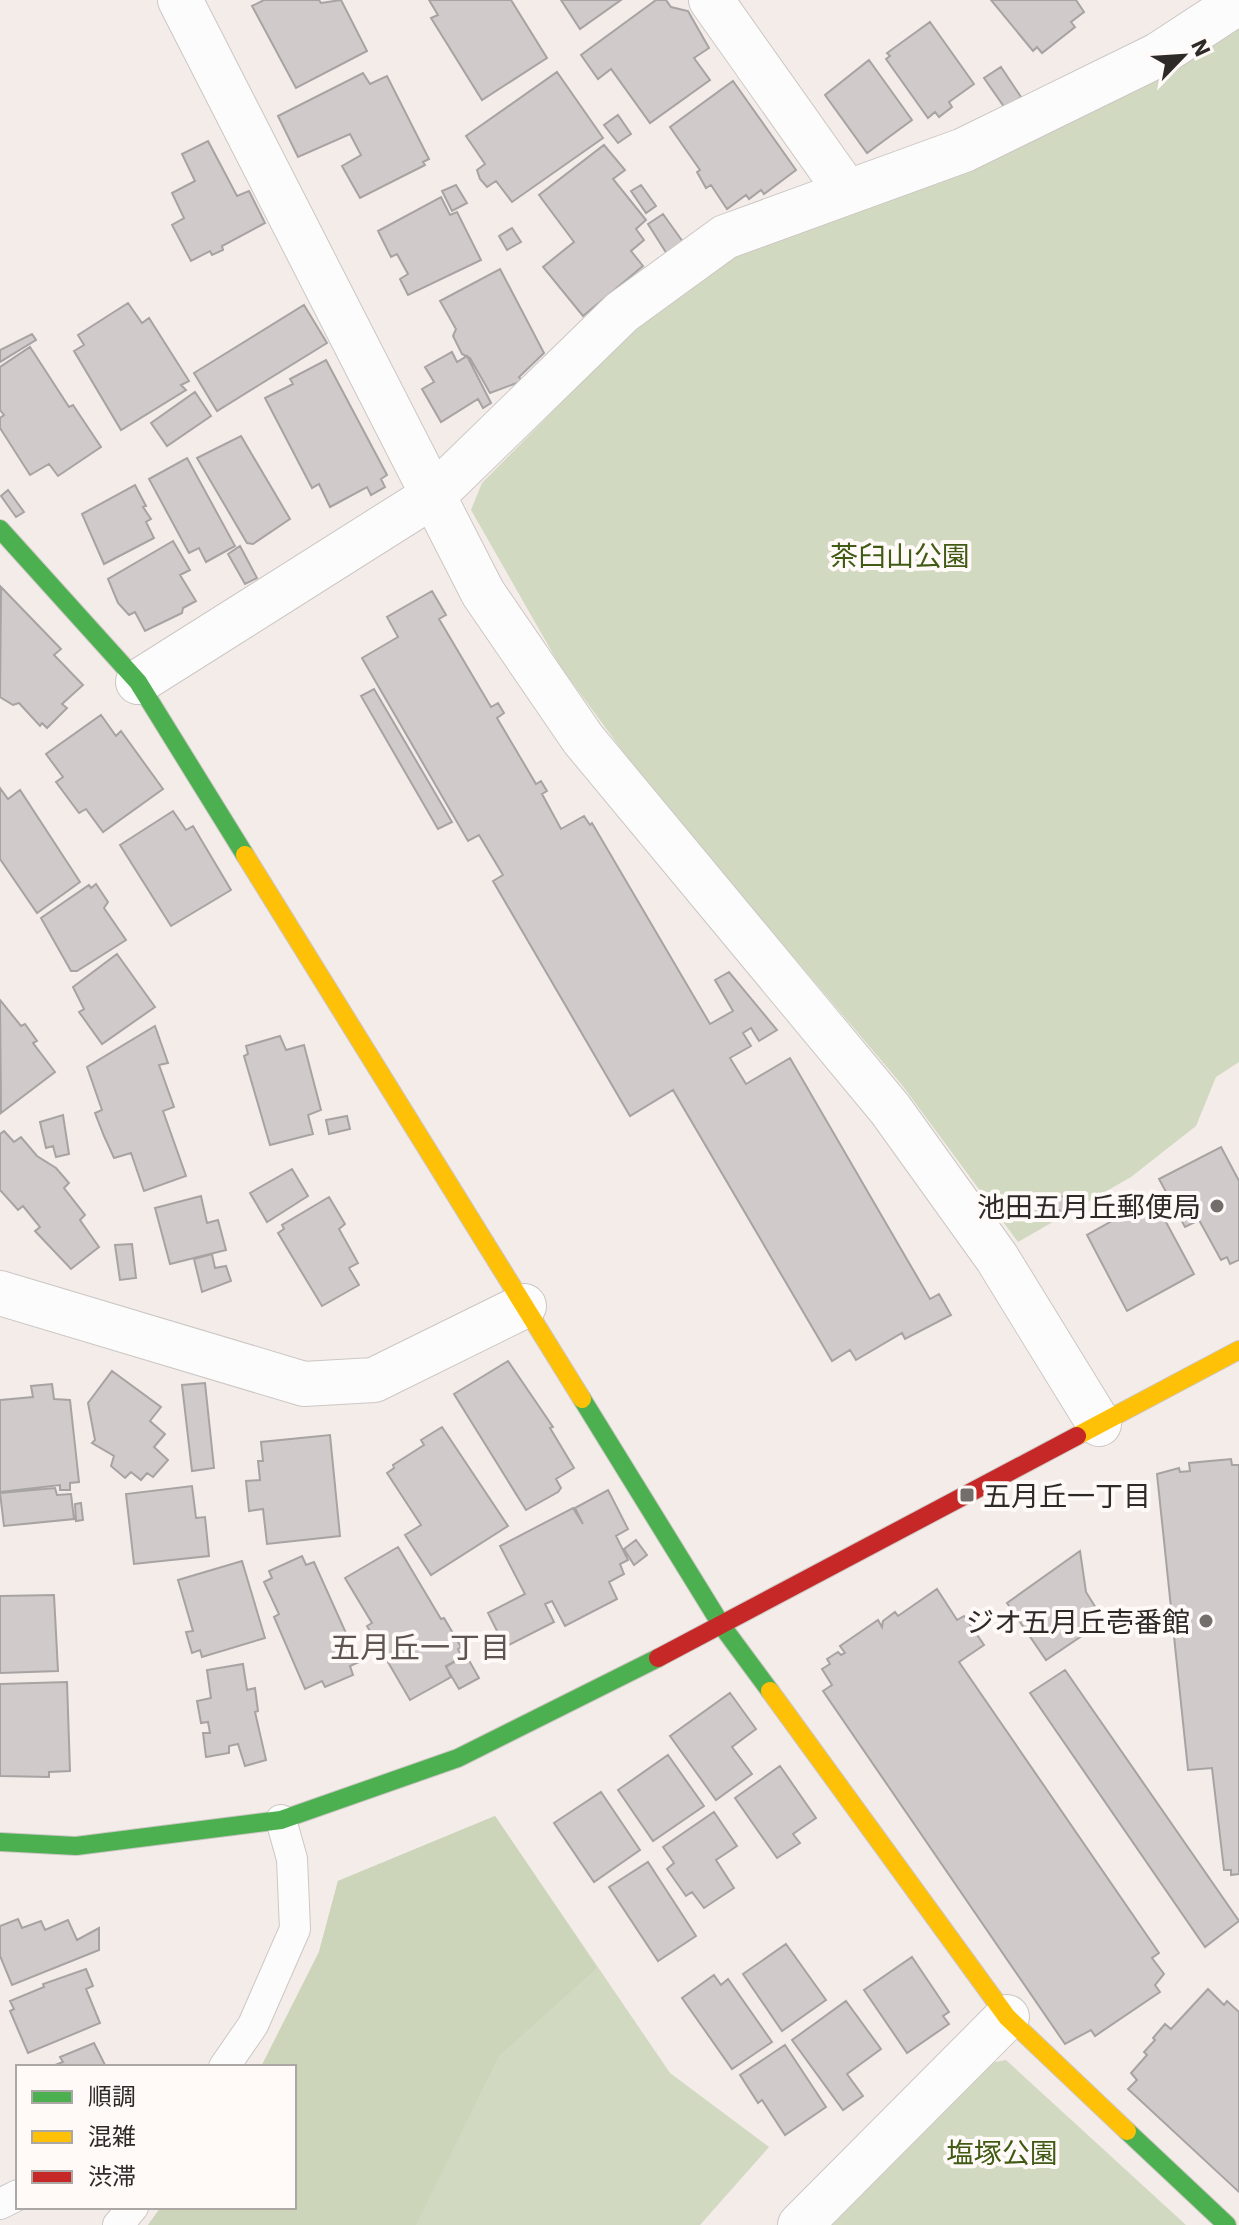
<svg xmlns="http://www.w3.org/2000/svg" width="1239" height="2225" font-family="'IBM Plex Sans','Noto Sans JP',sans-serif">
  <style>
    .green { fill: #d2d9c1 }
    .forest { fill: #ccd5ba }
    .building { fill: #d0caca; stroke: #a8a3a3; stroke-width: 2 }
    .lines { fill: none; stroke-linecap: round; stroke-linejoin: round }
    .lane-casing { stroke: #ccc7c4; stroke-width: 32 }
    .street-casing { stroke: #ccc7c4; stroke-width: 46 }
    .fast-casing { stroke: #ccc7c4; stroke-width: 20 }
    .slow-casing { stroke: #ccc7c4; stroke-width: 20 }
    .jam-casing { stroke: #ccc7c4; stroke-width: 20 }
    .lane { stroke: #fdfcfc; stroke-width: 30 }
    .street { stroke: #fdfcfc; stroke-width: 44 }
    .fast { stroke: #4caf50; stroke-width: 18 }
    .slow { stroke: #ffc107; stroke-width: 18 }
    .jam { stroke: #c62828; stroke-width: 18 }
    .poi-dot { fill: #736e6c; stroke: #fffaf8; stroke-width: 3 }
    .labels { text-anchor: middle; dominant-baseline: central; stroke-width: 8; stroke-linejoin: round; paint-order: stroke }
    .park-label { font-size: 28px; fill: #415b15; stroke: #fffaf8 }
    .poi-label { font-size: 28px; fill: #2e2a28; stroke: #fffaf8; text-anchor: end }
    .neighbourhood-label { font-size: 30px; fill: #5f5550; stroke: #fffaf8 }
  </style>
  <rect width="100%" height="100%" fill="#f3ece9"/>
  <!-- green -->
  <path class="green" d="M1239 25V1062L1216 1077 1196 1126 1131 1177 1018 1242 902 1085 647 784 560 666 471 510 482 483 632 331 735 256 820 218 976 169 1172 69Z
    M495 1816 670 2073 769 2147 700 2225H148L161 2207H294V2067H261L319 1952 338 1881Z
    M1006 2060 1186 2225H832L986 2064Z"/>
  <!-- forest -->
  <path class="forest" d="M495 1816 597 1968 499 2056 416 2225H148L161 2207H294V2067H261L319 1952 338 1881Z"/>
  <!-- building -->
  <path class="building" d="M264 0H319L321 3 341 0 367 51 296 88 252 6Z
    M429 0H511L547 58 482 100 431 18 438 15Z
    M561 0H621L580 29Z
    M656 0H666L671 7 688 11 709 48 694 58 710 80 650 123 611 69 598 79 581 55Z
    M991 0H1076L1084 12 1071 22 1075 27 1042 53 1037 47 1033 51Z
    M930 22 974 84 949 102 952 107 939 117 935 112 928 118 886 59 890 56 887 53Z
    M869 60 912 120 867 153 825 95Z
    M1001 67 1021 97 1005 108 984 78Z
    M557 72 603 138 512 202 496 181 487 187 480 179 477 170 485 164 466 136Z
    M363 73 370 84 387 76 429 159 423 162 425 165 360 198 342 166 361 155 350 134 298 157 278 116Z
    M733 81 796 170 764 194 761 190 749 199 746 195 727 209 711 185 706 188 697 172 700 170 670 127Z
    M618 115 631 134 618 143 604 125Z
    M208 141 237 196 249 191 265 223 222 246 223 250 212 255 210 251 191 261 172 225 184 218 172 193 195 181 182 154Z
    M604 145 625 170 613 179 646 220 636 229 644 240 631 251 643 266 583 316 543 267 574 242 539 195Z
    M456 185 467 203 452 211 442 191Z
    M641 185 656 206 646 213 631 191Z
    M441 197 450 215 457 212 481 260 408 295 400 279 408 274 397 254 391 257 378 231Z
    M663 214 683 242 667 254 648 224Z
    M512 228 521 242 507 250 499 236Z
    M500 269 544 353 519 377 522 381 490 393 470 358 462 354 453 336 456 329 440 301Z
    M128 303 142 323 149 318 189 381 181 385 186 390 121 430 74 351 84 345 78 335Z
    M304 305 327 343 217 411 194 373Z
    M32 334 36 340 0 362V350Z
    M30 347 69 407 73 405 101 447 58 476 49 464 30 475 0 428V418L4 415 0 410V367Z
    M452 352 457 362 467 356 491 403 483 408 478 399 441 422 422 389 434 382 425 367Z
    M326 360 387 475 381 479 385 487 371 495 367 487 330 507 319 484 312 488 265 398 293 384 290 379Z
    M195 392 211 416 167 446 151 423Z
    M241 436 290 519 253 544 247 543 197 458Z
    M187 458 235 546 206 562 199 548 189 553 149 479Z
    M135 485 146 506 143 507 151 519 146 522 154 538 104 564 82 514Z
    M8 490 24 512 16 517 1 496Z
    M173 541 190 570 180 575 196 601 183 608 182 613 145 631 135 612 129 615 118 603 108 579Z
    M240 546 257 578 245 584 228 554Z
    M1 587 61 649 54 655 83 685 62 704 67 708 47 728 42 723 40 726 19 703 13 705 0 697Z
    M432 591 446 615 439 619 491 707 498 703 504 713 497 718 536 784 541 781 547 791 542 794 561 829 584 816 590 825 592 823 710 1024 733 1011 715 980 729 972 777 1030 759 1041 751 1028 743 1033 751 1046 730 1058 746 1084 790 1058 930 1299 939 1294 951 1315 905 1339 902 1333 856 1360 850 1350 832 1361 673 1090 630 1116 493 881 503 875 479 835 468 841 362 658 398 637 387 617Z
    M374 689 452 822 438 829 361 696Z
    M101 715 116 736 121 731 163 789 103 832 86 809 79 813 56 782 63 777 46 754Z
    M0 788 8 799 20 790 80 882 37 913 0 859Z
    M173 811 186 830 193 826 231 890 171 926 120 845Z
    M96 884 108 902 104 908 126 940 77 971H71L41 918 89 885 91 888Z
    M117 954 155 1007 102 1044 79 1012 84 1009 73 987Z
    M0 1000 21 1026 25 1024 37 1041 33 1043 55 1072 1 1113Z
    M155 1026 168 1063 159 1065 174 1107 163 1111 186 1176 144 1191 131 1153 114 1158 104 1136 95 1113 102 1110 87 1067Z
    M280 1036 286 1050 304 1045 321 1110 308 1115 313 1134 270 1145 244 1056 248 1054 246 1046Z
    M63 1115 69 1154 56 1157 53 1146 46 1148 40 1122Z
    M347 1116 350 1129 329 1134 326 1120Z
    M4 1131 14 1142 21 1137 37 1156 56 1168 69 1183 64 1188 85 1215 80 1220 99 1247 71 1269 35 1231 40 1227 23 1206 18 1210 0 1190V1134Z
    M1221 1147 1239 1181V1260L1230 1264 1227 1257 1221 1260 1199 1220 1185 1227 1159 1179Z
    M292 1169 308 1196 267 1222 250 1193Z
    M1056 1204a8 8 0 1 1 16 0a8 8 0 1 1-16 0Z
    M201 1196 207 1223 218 1220 226 1250 170 1264 155 1208Z
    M329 1197 345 1224 339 1229 358 1263 349 1268 359 1285 322 1306 278 1233 284 1229 282 1225Z
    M1153 1198 1194 1274 1127 1311 1087 1235Z
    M132 1244 136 1278 120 1280 115 1245Z
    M212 1254 215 1268 226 1266 231 1281 202 1292 194 1259Z
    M508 1361 553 1427 550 1428 574 1468 556 1479 561 1488 558 1492 526 1510 454 1394Z
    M112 1371 161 1407 150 1421 165 1434 154 1447 168 1460 153 1477 147 1473 141 1480 131 1472 125 1478 111 1466 114 1456 92 1443 95 1440 88 1403Z
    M205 1383 214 1468 192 1471 182 1385Z
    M52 1384 54 1399 70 1400 79 1482 70 1483V1490H60V1485L0 1492V1400L33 1397 31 1386Z
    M442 1427 508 1526 431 1575 405 1535 421 1525 387 1473 394 1468 393 1465 424 1445 421 1440Z
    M330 1435 340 1536 267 1544 263 1509 249 1511 246 1481 260 1480 258 1461H263L261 1442Z
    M1231 1459 1232 1465H1239V1874L1231 1875V1870H1224L1212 1768 1188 1770 1157 1474 1179 1468 1180 1472 1190 1471 1189 1463Z
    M192 1486 196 1518 205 1517 209 1556 134 1564 126 1494Z
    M55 1488 57 1495 71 1494 74 1519 4 1526 0 1493Z
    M608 1490 628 1529 616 1536 628 1560 620 1564 624 1574 609 1582 617 1599 565 1626 552 1601 545 1604 554 1622 505 1647 488 1613 525 1594 500 1546 573 1508 583 1524 575 1508Z
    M81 1503 83 1520 76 1521 75 1504Z
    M636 1540 647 1555 634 1565 624 1549Z
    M398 1547 441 1619 444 1618 461 1647 458 1649 462 1657 446 1666 451 1677 410 1700 367 1626 372 1623 345 1578Z
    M1080 1551 1086 1592 1104 1621 1046 1660 1007 1603Z
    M302 1556 306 1565 314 1562 359 1662 350 1666 353 1675 325 1687 322 1681 305 1689 274 1617 279 1614 264 1582 272 1578 269 1571Z
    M242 1561 265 1638 202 1657 200 1650 192 1653 186 1632 193 1631 178 1580Z
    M937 1589 957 1620 964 1616 984 1645 959 1662 1159 1953 1152 1958 1164 1974 1155 1985 1160 1992 1095 2036 1091 2030 1065 2044 823 1691 832 1685 822 1669 830 1664 827 1659 838 1652 841 1655 845 1653 840 1646 878 1620 882 1627 883 1621 895 1612 898 1616Z
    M54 1595 58 1671 0 1673V1596Z
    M466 1655 479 1678 459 1689 446 1667Z
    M243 1664 247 1690 255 1688 258 1711 255 1712 266 1760 245 1766 238 1744 229 1746V1753L206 1757 203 1733H210L208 1722 201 1723 197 1701 211 1698 207 1670Z
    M1065 1670 1239 1921 1205 1947 1030 1693Z
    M67 1682 70 1771 49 1772V1777L0 1776V1684Z
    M730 1693 756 1729 732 1747 752 1774 716 1800 670 1736Z
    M668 1755 704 1806 653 1841 618 1790Z
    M780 1766 816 1818 793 1834 800 1843 777 1858 735 1798Z
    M601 1792 640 1850 594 1882 554 1823Z
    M714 1812 737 1846 716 1860 734 1888 704 1908 692 1892 686 1896 667 1869 674 1863 663 1847Z
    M648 1862 696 1936 658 1961 609 1887Z
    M18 1919 22 1928 41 1921 45 1930 68 1920 77 1940 99 1928V1950L12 1985 0 1956V1926Z
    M786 1944 826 2000 782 2031 743 1974Z
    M912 1957 949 2012 943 2016 949 2024 907 2053 864 1990Z
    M86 1969 93 1986 86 1989 100 2023 28 2053 10 2011 14 2009 10 2001 44 1987 43 1984Z
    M714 1975 721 1985 728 1979 772 2042 732 2069 682 1998Z
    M1208 1989 1224 2005 1227 2001 1239 2012V2192L1128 2089 1137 2080 1131 2073 1147 2055 1144 2052 1155 2040 1153 2038 1165 2024 1171 2029Z
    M846 2001 881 2049 847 2074 863 2096 843 2110 792 2040Z
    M94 2043 106 2067H50L63 2062 60 2057Z
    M785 2045 826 2107 785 2135 762 2100 758 2103 740 2075Z"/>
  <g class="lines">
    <!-- lane casing -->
    <g class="lane-casing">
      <path id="lane" d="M224 2067 253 2025 295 1929 292 1859 281 1820
        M0 2204 18 2195
        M118 2225 133 2207"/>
    </g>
    <!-- street casing -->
    <g class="street-casing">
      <path id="street" d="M180 0 483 593 583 739 890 1109 997 1258 1099 1424
        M711 0 847 192
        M138 682 434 495 622 312 725 237 964 150 1158 55 1239 2
        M0 1293 304 1384 374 1380 524 1306
        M800 2225 1007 2017"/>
    </g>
    <!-- fast casing -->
    <g class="fast-casing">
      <path id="fast" d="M0 529 138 682 245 855
        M582 1399 722 1626 770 1691
        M0 1842 76 1846 281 1820 458 1758 658 1658
        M1127 2131 1227 2225"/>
    </g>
    <!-- slow casing -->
    <g class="slow-casing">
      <path id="slow" d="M245 855 582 1399
        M1077 1436 1239 1350
        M770 1691 1007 2017 1127 2131"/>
    </g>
    <!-- jam casing -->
    <g class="jam-casing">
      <path id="jam" d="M658 1658 1077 1436"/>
    </g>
    <!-- lane -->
    <use href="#lane" class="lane"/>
    <!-- street -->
    <use href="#street" class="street"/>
    <!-- fast -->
    <use href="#fast" class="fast"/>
    <!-- slow -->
    <use href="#slow" class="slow"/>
    <!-- jam -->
    <use href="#jam" class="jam"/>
  </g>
  <!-- markers -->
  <g class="poi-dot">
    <circle cx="1217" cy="1206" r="8"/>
    <rect x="959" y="1487" width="16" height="16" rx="4"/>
    <circle cx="1206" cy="1621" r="8"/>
  </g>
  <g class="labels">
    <!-- park labels -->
    <g class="park-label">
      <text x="900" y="555">茶臼山公園</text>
      <text x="1002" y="2152">塩塚公園</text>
    </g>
    <!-- poi labels -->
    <g class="poi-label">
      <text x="1201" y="1206">池田五月丘郵便局</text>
      <text x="983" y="1495" text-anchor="start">五月丘一丁目</text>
      <text x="1190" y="1621">ジオ五月丘壱番館</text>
    </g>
    <!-- neighbourhood labels -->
    <g class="neighbourhood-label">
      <text x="420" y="1646">五月丘一丁目</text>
    </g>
  </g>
  <!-- legend -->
  <rect x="16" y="2065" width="280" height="144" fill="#fffaf8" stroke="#aba7a5" stroke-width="2"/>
  <rect x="32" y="2091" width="40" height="12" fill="#4caf50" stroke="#aba7a5" stroke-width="2"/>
  <text x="88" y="2105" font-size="24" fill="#2e2a28">順調</text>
  <rect x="32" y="2131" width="40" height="12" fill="#ffc107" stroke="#aba7a5" stroke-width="2"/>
  <text x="88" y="2145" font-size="24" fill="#2e2a28">混雑</text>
  <rect x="32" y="2171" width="40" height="12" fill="#c62828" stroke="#aba7a5" stroke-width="2"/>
  <text x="88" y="2185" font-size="24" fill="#2e2a28">渋滞</text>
  <!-- north arrow -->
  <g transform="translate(1183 56) rotate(65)" stroke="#fffaf8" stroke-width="6" paint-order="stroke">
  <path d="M0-6L14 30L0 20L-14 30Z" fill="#2e2a28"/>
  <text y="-12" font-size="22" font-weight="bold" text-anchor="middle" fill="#2e2a28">N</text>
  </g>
</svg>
